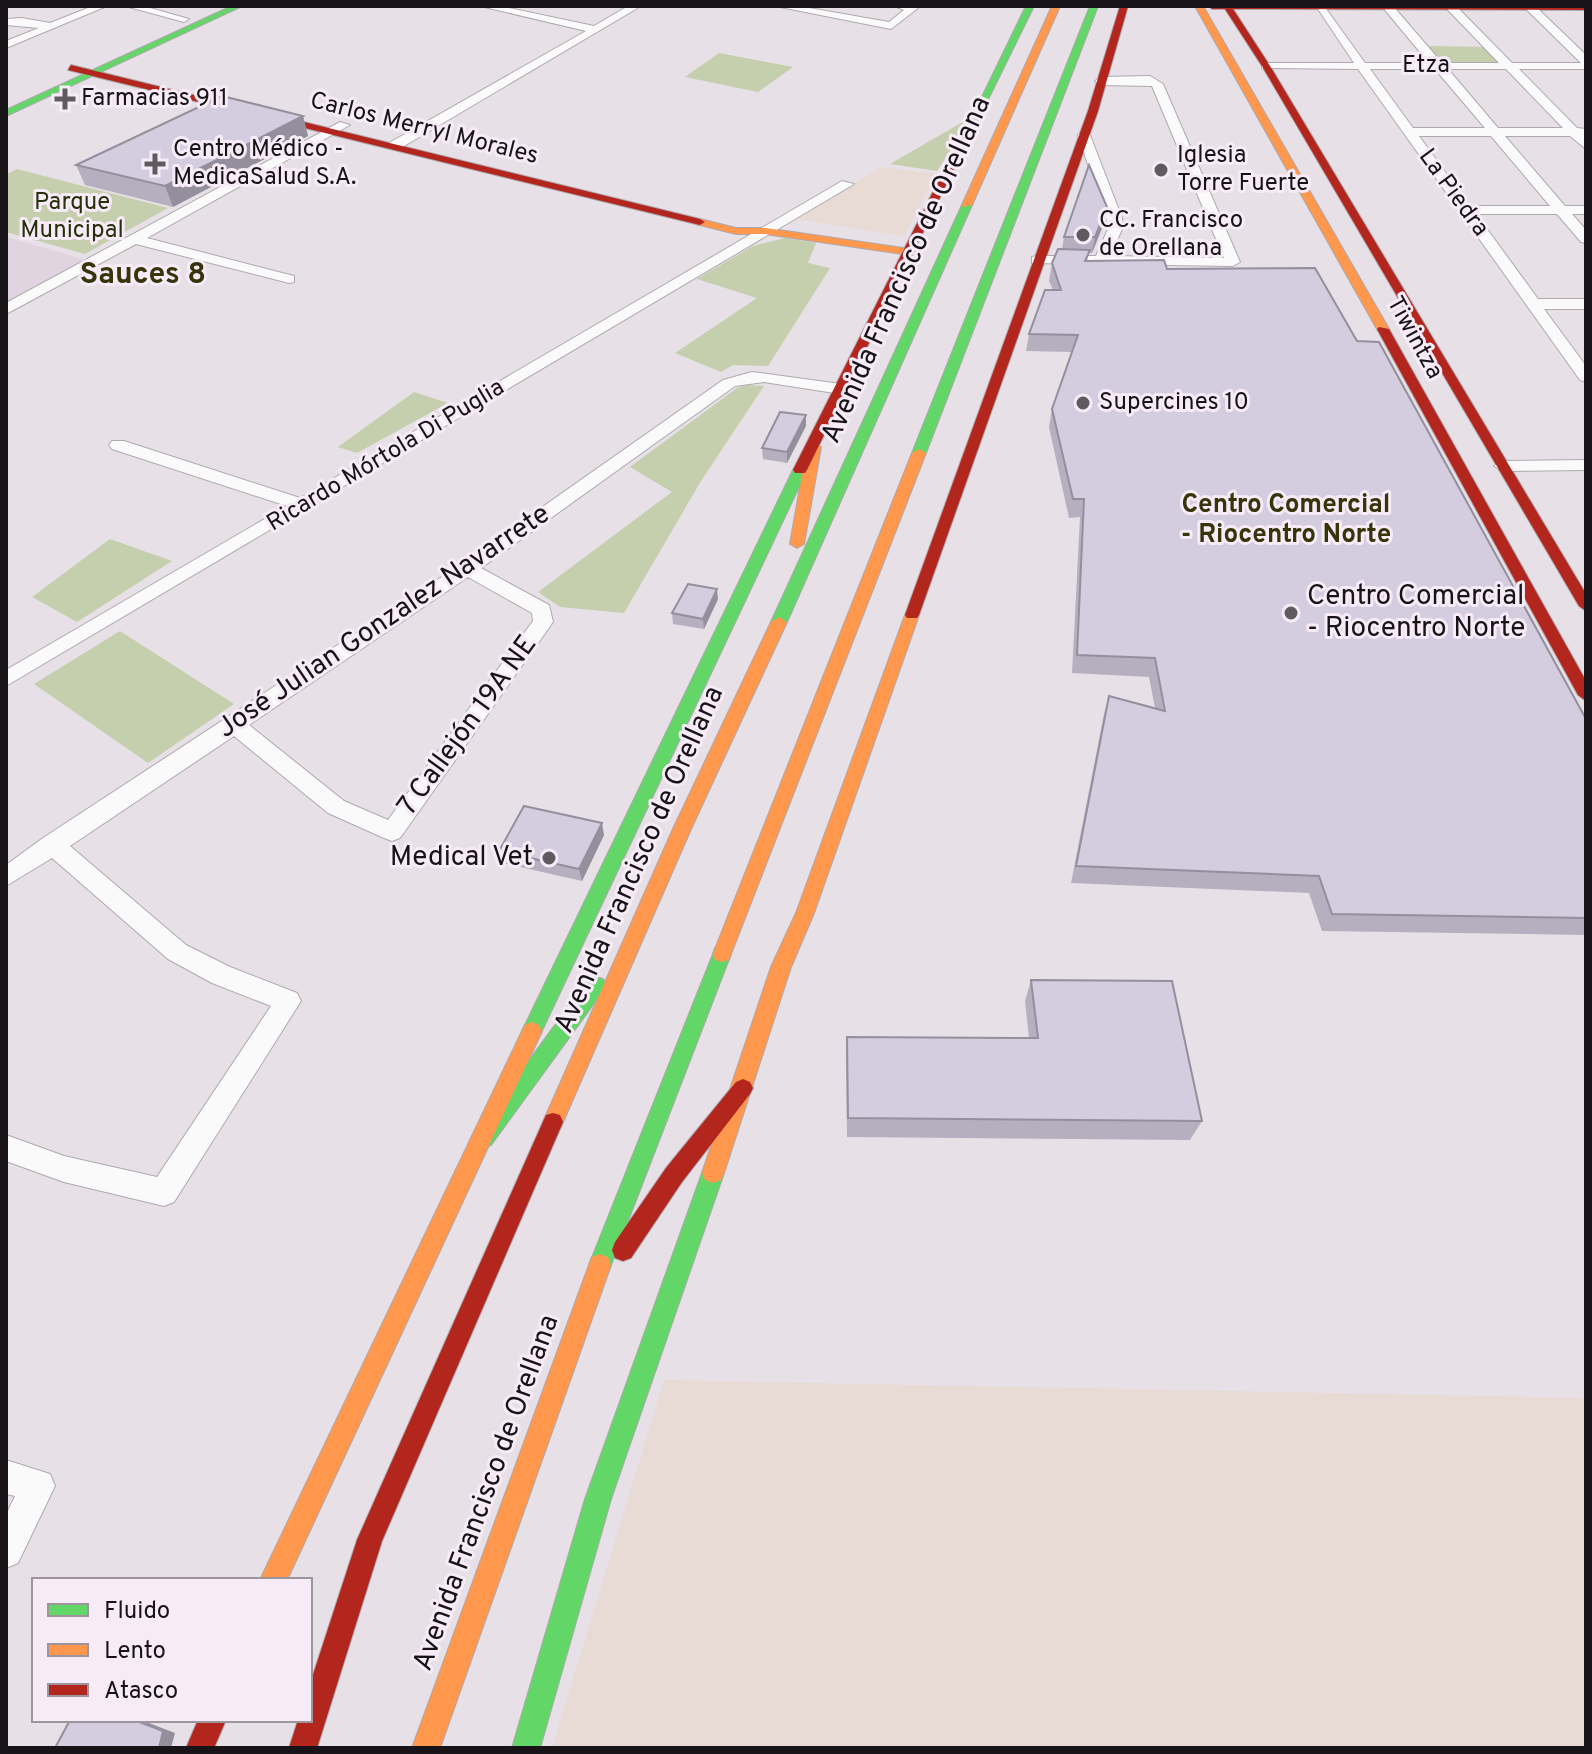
<svg xmlns="http://www.w3.org/2000/svg" width="1592" height="1754" font-family="Overpass,sans-serif">
  <style>
    .commercial { fill: #e8dad5 }
    .built { fill: #e0d4e0 }
    .green { fill: #c5cead }
    .lines { fill: none; stroke-linecap: round; stroke-linejoin: round }
    .street-casing { stroke: #aea9ae; stroke-width: 2 }
    .fast-casing { stroke: #aea9ae; stroke-width: 2 }
    .slow-casing { stroke: #aea9ae; stroke-width: 2 }
    .jam-casing { stroke: #aea9ae; stroke-width: 2 }
    .street { fill: #fbfafb; fill-rule: evenodd }
    .fast { fill: #63d668; fill-rule: evenodd }
    .slow { fill: #ff974d; fill-rule: evenodd }
    .jam { fill: #b3261e; fill-rule: evenodd }
    .wall { fill: #b6afc0 }
    .shaded-wall { fill: #948f9c }
    .building { fill: #d4ccdf; stroke: #948f9c; stroke-width: 2 }
    .poi-dot { fill: #605b5f; stroke: #f7ebf7; stroke-width: 3 }
    .labels { text-anchor: middle; dominant-baseline: central; stroke-width: 6; stroke-linejoin: round; paint-order: stroke }
    .far-street-label { font-size: 24px; fill: #171316; stroke: #f7ebf7 }
    .far-poi-label { font-size: 24px; fill: #171316; stroke: #f7ebf7; text-anchor: start }
    .far-park-label { font-size: 24px; fill: #263009; stroke: #f7ebf7 }
    .far-quarter-label { font-size: 26px; font-weight: bold; fill: #363409; stroke: #f7ebf7 }
    .street-label { font-size: 28px; fill: #171316; stroke: #f7ebf7 }
    .poi-label { font-size: 28px; fill: #171316; stroke: #f7ebf7; text-anchor: start }
    .far-district-label { font-size: 30px; font-weight: bold; fill: #363409; stroke: #f7ebf7 }
  </style>
  <rect width="100%" height="100%" fill="#e7e1e7"/>
  <!-- commercial -->
  <path class="commercial" d="M882 167 937 174 904 236 794 219Z
    M664 1380 1586 1398V1748H552Z"/>
  <!-- built -->
  <path class="built" d="M6 237 87 260 6 304Z"/>
  <!-- green -->
  <path class="green" d="M1427 46 1493 47 1508 64H1440Z
    M719 53 793 67 758 92 685 77Z
    M973 116 937 171 890 164Z
    M17 169 168 208 85 254 6 232V175Z
    M785 238 816 243 808 263 830 268 768 366 733 365 721 372 675 353 757 298 697 279 753 246Z
    M746 385 764 386 701 481 624 613 560 607 538 592 672 492 630 467 737 388Z
    M414 392 448 403 357 453 338 447Z
    M110 539 172 561 77 622 32 597Z
    M120 631 234 704 148 763 34 684Z"/>
  <g class="lines">
    <!-- street casing -->
    <g class="street-casing">
      <path id="street" d="M93 6H107L6 48V41L39 28 6 25V19L22 18 50 23Z
        M125 6H143L189 19 184 22Z
        M480 6H500L594 26 628 6H641L399 149H389V143L586 31Z
        M775 6H798L889 22 904 10 894 6 918 8 891 29Z
        M1316 6H1324L1365 63H1429L1385 10V6H1393L1442 63H1499L1448 10V6H1456L1512 63H1581L1527 10V6H1535L1586 55V69H1519L1577 128 1586 129V149L1570 136H1505L1565 206H1586V214H1572L1586 230V243L1581 242 1557 214H1476L1538 299H1586V309H1544L1586 366V382L1580 380 1358 69 1262 68V64L1266 63H1354ZM1370 69H1435L1485 128H1413ZM1448 69H1506L1563 128H1498ZM1419 136H1491L1550 206H1470Z
        M1150 76 1163 84 1240 262 1233 266 1032 263V257L1037 256H1096L1109 227 1078 135 1084 131 1090 135 1122 218 1123 227 1110 256 1224 258 1152 86 1101 85 1095 81 1101 77Z
        M340 122 350 125 147 238 294 276V282L289 283 136 244 6 314V303Z
        M842 181 854 184 6 686V670L287 506 112 449 109 445 112 441H124L300 498Z
        M752 372 841 384 849 389 841 394 764 382 735 386 481 568 549 605 553 622 400 838 392 841 384 838 328 813 234 736 70 846 186 945 230 967 297 993 301 1001 174 1202 164 1206 64 1182 6 1161V1135L64 1156 157 1177 271 1006 212 983 168 959 52 858 6 886V865L43 838 460 565 723 380ZM468 577 532 613 533 621 388 820 344 801 249 725Z
        M1586 460V470L1503 471 1494 466 1503 461Z
        M6 1460 50 1474 55 1486 18 1563 6 1568V1515L15 1496 6 1494Z"/>
    </g>
    <!-- fast casing -->
    <g class="fast-casing">
      <path id="fast" d="M232 6H242L6 116V110Z
        M1026 6H1034L972 132 964 134Z
        M1090 6H1098L926 453 914 456 912 453Z
        M967 202 972 205 787 622 784 626H774L771 622 962 205Z
        M800 466 807 470 539 1037 532 1040 525 1037 522 1031 525 1025 793 470Z
        M722 946 729 948 731 954 611 1265 608 1273 600 1276 592 1273 589 1265 713 954 715 948Z
        M596 977 603 979 606 985 603 991 491 1145 484 1148 477 1145 473 1138 477 1131 589 979Z
        M713 1163 721 1166 724 1173 611 1499 540 1748H512L585 1499 702 1173 705 1166Z"/>
    </g>
    <!-- slow casing -->
    <g class="slow-casing">
      <path id="slow" d="M1052 6H1060L972 205 963 207 962 205Z
        M1195 6H1203L1389 329 1387 331 1377 329Z
        M700 219 736 228H765L910 249 915 252 910 255 765 234H736L696 224 695 222Z
        M814 443 821 447 804 544 797 548 790 544 807 447Z
        M919 449 926 453 731 954 729 960 722 962 715 960 713 954 912 453Z
        M912 610 919 615 814 913 791 967 724 1173 721 1180 713 1183 705 1180 702 1173 771 967 796 913 905 615Z
        M779 617 787 622 691 829 560 1129 553 1131 546 1129 543 1122 673 829 771 622Z
        M532 1022 539 1025 542 1031 287 1580H260L525 1025Z
        M600 1254 608 1257 611 1265 440 1748H412L589 1265 592 1257Z"/>
    </g>
    <!-- jam casing -->
    <g class="jam-casing">
      <path id="jam" d="M1120 6H1128L1098 111 919 615 917 618H907L905 615 1088 111Z
        M1209 6H1586V10L1233 9 1270 66 1586 594V611L1579 606 1262 66 1225 9H1212Z
        M71 65 700 219 705 222 700 225 68 70Z
        M964 130 972 132 807 470 805 473H795L793 470Z
        M1379 327 1389 329 1586 681V701L1578 695 1377 329Z
        M743 1079 750 1082 753 1088 750 1094 682 1182 631 1258 623 1261 615 1258 612 1250 615 1242 666 1168 736 1082Z
        M553 1113 560 1115 563 1122 382 1541 317 1748H289L298 1720H310V1684L357 1540 546 1115Z
        M198 1720H226L214 1748H186Z"/>
    </g>
    <!-- street -->
    <use href="#street" class="street"/>
    <!-- fast -->
    <use href="#fast" class="fast"/>
    <!-- slow -->
    <use href="#slow" class="slow"/>
    <!-- jam -->
    <use href="#jam" class="jam"/>
  </g>
  <!-- wall -->
  <path class="wall" d="M303 116 308 136 173 207 85 185 76 165Z
    M1107 207 1104 223 1092 253H1089L1087 261 1167 269 1357 341 1586 719V935L1322 931 1309 893 1071 883 1104 714 1109 696 1155 708 1149 677 1072 673 1080 517 1069 518 1049 427 1052 409 1071 352 1026 351 1029 334 1053 290 1049 281 1052 263 1062 249 1064 237Z
    M806 426 787 463 763 459 762 448Z
    M718 599 704 629 673 624 672 613Z
    M604 835 582 881 502 863 499 851Z
    M1031 980 1202 1121 1190 1140 847 1137 846 1058 847 1037 1029 1038 1025 1001Z"/>
  <!-- shaded-wall -->
  <path class="shaded-wall" d="M303 116 308 136 173 207 165 186Z
    M1107 207 1104 223 1092 253 1095 237Z
    M806 415V426L787 463V452Z
    M717 589 718 599 704 629 703 619Z
    M602 823 604 835 582 881 579 869Z
    M134 1720H141L175 1733 171 1748H159Z"/>
  <!-- building -->
  <path class="building" d="M222 96 303 116 165 186 76 165Z
    M1089 165 1107 207 1095 237H1064Z
    M1058 249 1090 250 1085 261 1164 260 1167 269 1315 268 1357 341 1379 342 1586 719V918L1332 914 1319 876 1076 866 1109 696 1165 711 1155 658 1077 655 1084 499H1073L1052 409 1078 335 1029 334 1045 290H1061L1052 263Z
    M780 412 806 415 787 452 762 448Z
    M688 584 717 589 703 619 672 613Z
    M524 806 602 823 579 869 499 851Z
    M1031 980 1172 981 1202 1121 848 1118 847 1037 1038 1038Z
    M70 1720H134L163 1731 159 1748H55Z"/>
  <!-- markers -->
  <g class="poi-dot">
    <path d="M61 87h8v8h8v8h-8v8h-8v-8h-8v-8h8z"/>
    <path d="M151 152h8v8h8v8h-8v8h-8v-8h-8v-8h8z"/>
    <circle cx="1161" cy="170" r="8"/>
    <circle cx="1083" cy="235" r="8"/>
    <circle cx="1083" cy="403" r="8"/>
    <circle cx="1291" cy="613" r="8"/>
    <circle cx="549" cy="858" r="8"/>
  </g>
  <g class="labels">
    <!-- far-street labels -->
    <g class="far-street-label">
      <text x="1426" y="66">Etza</text>
      <text transform="translate(424 129) rotate(14)">Carlos Merryl Morales</text>
      <text transform="translate(1453 193) rotate(54)">La Piedra</text>
      <text transform="translate(1414 338) rotate(61)">Tiwintza</text>
      <text transform="translate(386 456) rotate(-31)">Ricardo Mórtola Di Puglia</text>
    </g>
    <!-- far-poi labels -->
    <g class="far-poi-label">
      <text x="81" y="99">Farmacias 911</text>
      <text x="173" y="150">Centro Médico -<tspan x="173" dy="28">MedicaSalud S.A.</tspan></text>
      <text x="1177" y="156">Iglesia<tspan x="1177" dy="28">Torre Fuerte</tspan></text>
      <text x="1099" y="221">CC. Francisco<tspan x="1099" dy="28">de Orellana</tspan></text>
      <text x="1099" y="403">Supercines 10</text>
    </g>
    <!-- far-park labels -->
    <g class="far-park-label">
      <text x="72" y="203">Parque<tspan x="72" dy="28">Municipal</tspan></text>
    </g>
    <!-- far-quarter labels -->
    <g class="far-quarter-label">
      <text x="1286" y="505">Centro Comercial<tspan x="1286" dy="30">- Riocentro Norte</tspan></text>
    </g>
    <!-- street labels -->
    <g class="street-label">
      <text transform="translate(907 270) rotate(-66)">Avenida Francisco de Orellana</text>
      <text transform="translate(384 622) rotate(-34)">José Julian Gonzalez Navarrete</text>
      <text transform="translate(468 726) rotate(-54)">7 Callejón 19A NE</text>
      <text transform="translate(640 860) rotate(-66)">Avenida Francisco de Orellana</text>
      <text transform="translate(487 1493) rotate(-70)">Avenida Francisco de Orellana</text>
    </g>
    <!-- poi labels -->
    <g class="poi-label">
      <text x="1307" y="597">Centro Comercial<tspan x="1307" dy="32">- Riocentro Norte</tspan></text>
      <text x="533" y="858" text-anchor="end">Medical Vet</text>
    </g>
    <!-- far-district labels -->
    <g class="far-district-label">
      <text x="143" y="275">Sauces 8</text>
    </g>
  </g>
  <!-- border -->
  <rect width="1592" height="1754" fill="none" stroke="#171316" stroke-width="16"/>
  <!-- legend -->
  <rect x="32" y="1578" width="280" height="144" fill="#f7ebf7" stroke="#9d959d" stroke-width="2"/>
  <rect x="48" y="1604" width="40" height="12" fill="#63d668" stroke="#9d959d" stroke-width="2"/>
  <text x="104" y="1618" font-size="24" fill="#171316">Fluido</text>
  <rect x="48" y="1644" width="40" height="12" fill="#ff974d" stroke="#9d959d" stroke-width="2"/>
  <text x="104" y="1658" font-size="24" fill="#171316">Lento</text>
  <rect x="48" y="1684" width="40" height="12" fill="#b3261e" stroke="#9d959d" stroke-width="2"/>
  <text x="104" y="1698" font-size="24" fill="#171316">Atasco</text>
</svg>
